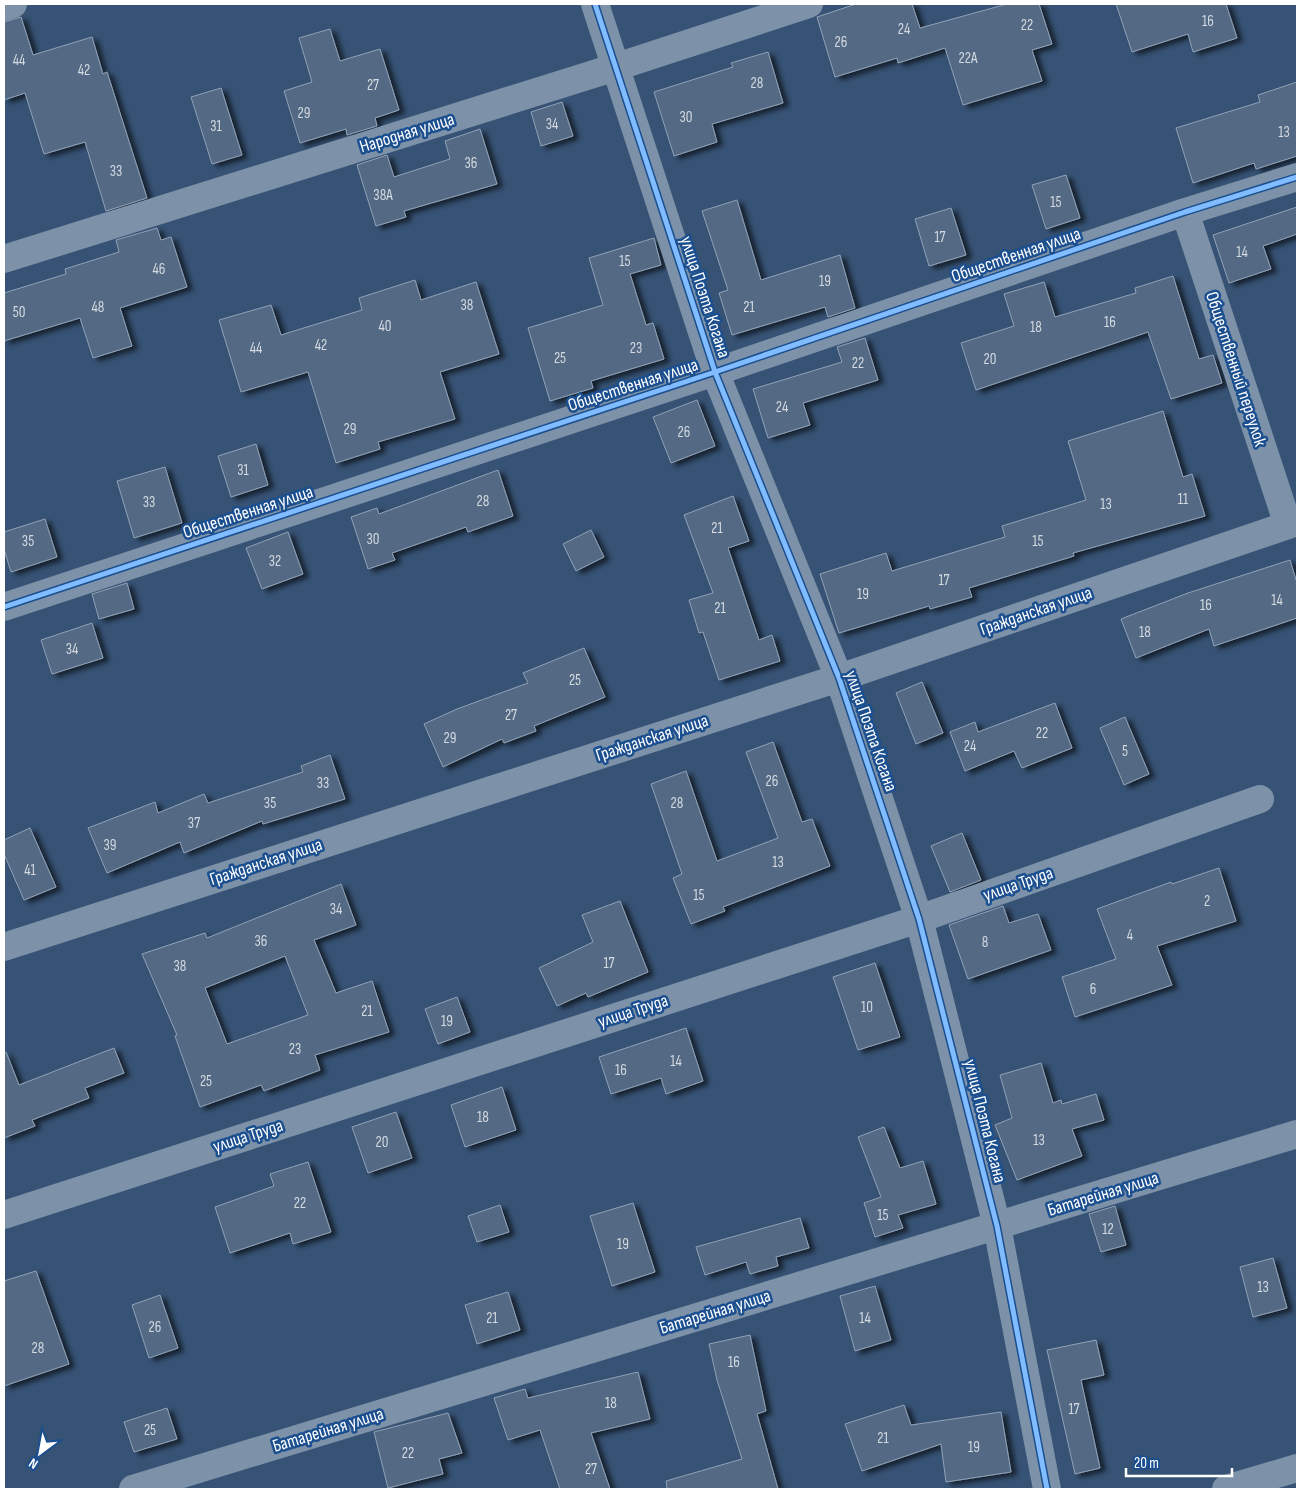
<svg xmlns="http://www.w3.org/2000/svg" width="1301" height="1493" font-family="'Sofia Sans Condensed',sans-serif">
  <style>
    .building { fill: #526984; stroke: #92a2b6; fill-rule: evenodd; filter: url(#shadow) }
    .lines { fill: none; stroke-linecap: round; stroke-linejoin: round }
    .minor { stroke: #7d92a8; stroke-width: 28 }
    .cycleway-casing { stroke: #1b4f8f; stroke-width: 8 }
    .cycleway { stroke: #80bcff; stroke-width: 5 }
    .labels { text-anchor: middle; dominant-baseline: central; stroke-width: 5; stroke-linejoin: round; paint-order: stroke }
    .number-label { font-size: 15px; fill: #d4dae0 }
    .street-label { font-size: 18px; fill: #fff; stroke: #1b4f8f }
  </style>
  <defs>
    <filter id="shadow"><feDropShadow dx="5.5" dy="3" stdDeviation="2.5" flood-color="#0009"/></filter>
  </defs>
  <rect width="100%" height="100%" fill="#365274"/>
  <!-- building -->
  <path class="building" d="M856 4H912L920 28 1007 4H1039L1052 44 1032 50 1042 81 963 105 945 48 898 63 897 58 835 77 817 17Z
    M1116 4H1226L1237 38 1193 52 1188 34 1132 52Z
    M21 17 33 55 92 37 103 74 107 72 147 198 106 211 85 142 44 154 25 93 4 100V22Z
    M330 29 340 61 380 49 399 110 375 118 377 126 347 135 346 129 300 143 284 91 312 82 299 38Z
    M768 52 783 103 712 124 717 142 674 156 654 92 733 67 731 63Z
    M1297 82V156L1256 169 1254 163 1193 183 1176 128 1260 102 1258 95Z
    M221 88 242 155 212 164 191 97Z
    M562 102 573 136 541 146 531 112Z
    M480 129 497 184 404 211 406 217 376 226 357 165 387 155 394 177 450 159 445 141Z
    M1066 175 1080 218 1046 229 1032 185Z
    M737 200 761 280 840 255 855 308 828 317 825 307 732 335 719 293 728 290 702 211Z
    M1297 207V234L1263 246 1271 269 1229 283 1213 235Z
    M951 208 966 255 929 266 915 219Z
    M157 228 161 240 171 237 187 287 120 308 132 346 93 358 80 318 4 341V293L66 274 65 269 119 252 116 240Z
    M654 238 661 265 630 274 646 325 653 323 664 359 591 381 593 388 550 401 528 328 603 305 589 258Z
    M1173 276 1199 359 1213 355 1222 383 1171 399 1148 332 976 390 961 343 1014 326 1004 294 1044 282 1055 317 1136 293 1135 288Z
    M415 280 421 300 476 282 499 354 440 372 455 419 378 442 380 449 336 463 308 372 241 392 219 320 271 305 281 335 362 310 359 298Z
    M865 338 878 380 803 403 810 425 768 438 753 389 842 362 837 347Z
    M697 400 715 446 671 463 653 417Z
    M1163 411 1183 477 1192 474 1205 516 1073 553 1074 556 969 588 972 597 930 609 929 606 839 633 820 574 886 553 892 571 1005 537 1002 526 1086 500 1068 441Z
    M256 444 268 485 231 497 218 456Z
    M165 467 182 523 134 538 117 481Z
    M498 470 513 516 468 532 466 527 392 553 395 560 368 569 351 517 377 508 379 514Z
    M733 496 749 541 728 548 759 640 772 635 780 661 719 680 703 632 699 633 689 600 713 593 684 515Z
    M45 519 57 557 11 572 4 549V532Z
    M591 530 604 557 576 571 563 544Z
    M288 532 303 574 262 589 246 548Z
    M1290 560 1297 583V618L1214 646 1209 629 1136 658 1121 619 1188 593Z
    M127 583 134 609 99 619 92 594Z
    M92 623 103 658 52 674 41 640Z
    M584 648 605 697 534 726 536 731 504 743 502 739 443 767 424 724 457 709 528 683 523 673Z
    M922 682 943 733 916 744 896 693Z
    M1055 703 1072 748 1022 768 1014 751 965 771 950 732 975 722 978 732Z
    M1125 717 1149 774 1124 785 1100 728Z
    M773 742 802 822 812 819 830 866 723 907 725 911 691 924 673 878 682 874 651 784 686 771 717 861 778 838 746 752Z
    M330 755 345 799 263 824 262 821 184 853 180 842 107 873 88 828 155 802 158 813 204 794 208 803 303 772 301 766Z
    M30 828 56 887 24 900 4 854V840Z
    M962 833 981 880 950 892 931 846Z
    M1219 868 1236 921 1157 946 1172 985 1075 1017 1062 977 1116 959 1097 909 1171 882 1172 884Z
    M341 884 356 925 314 940 336 993 372 981 389 1032 315 1055 320 1070 264 1091 261 1085 200 1107 175 1036 177 1035 142 954 205 933 207 938ZM285 956 308 1015 227 1044 205 988Z
    M620 901 648 972 588 997 586 993 557 1006 539 968 593 942 582 915Z
    M1003 906 1009 923 1038 914 1051 950 968 979 949 925Z
    M875 963 900 1037 858 1050 833 977Z
    M457 997 470 1032 438 1044 425 1009Z
    M686 1028 703 1081 666 1094 661 1078 611 1094 599 1057Z
    M114 1048 124 1073 85 1088 89 1098 32 1120 35 1126 4 1138V1053L6 1052 19 1085Z
    M1041 1063 1053 1103 1061 1100 1062 1104 1096 1094 1104 1120 1072 1129 1082 1156 1017 1180 995 1125 1012 1118 1000 1075Z
    M502 1087 516 1130 465 1147 451 1105Z
    M396 1112 412 1158 368 1173 352 1127Z
    M884 1127 900 1168 923 1161 936 1204 898 1215 903 1228 875 1237 864 1203 881 1197 858 1137Z
    M308 1162 331 1232 293 1244 290 1233 230 1253 215 1207 274 1186 270 1174Z
    M633 1203 655 1272 612 1286 590 1216Z
    M500 1205 509 1232 477 1242 468 1216Z
    M1115 1206 1126 1245 1101 1252 1089 1214Z
    M800 1218 809 1248 776 1257 778 1266 750 1274 746 1262 705 1275 696 1247Z
    M1273 1258 1287 1308 1253 1317 1240 1267Z
    M36 1271 69 1364 4 1386V1281Z
    M875 1286 891 1340 855 1351 840 1296Z
    M508 1292 520 1330 477 1344 465 1305Z
    M160 1295 178 1348 149 1358 132 1305Z
    M750 1335 766 1411 757 1414 778 1489H667L666 1481 742 1459 717 1380 709 1344Z
    M1096 1340 1104 1375 1081 1380 1100 1468 1075 1474 1047 1350Z
    M638 1372 650 1419 591 1433 610 1489H560L540 1430 508 1440 494 1398 525 1389 528 1398Z
    M904 1405 911 1425 1001 1412 1011 1472 946 1482 941 1444 862 1471 845 1424Z
    M167 1408 177 1439 134 1452 124 1422Z
    M448 1413 462 1453 439 1459 443 1474 388 1488 374 1432Z"/>
  <g class="lines">
    <!-- minor -->
    <path class="minor" d="M595 4 715 372 839 678 919 919 997 1226 1047 1489
      M4 7 13 4
      M1185 212 1288 525
      M4 259 616 67 809 4
      M4 607 715 372 1185 212 1297 177
      M4 947 839 678 1297 522
      M4 1215 919 919 1260 799
      M133 1489 1297 1134
      M1226 1489 1297 1468"/>
    <!-- cycleway casing -->
    <g class="cycleway-casing">
      <path id="cycleway" d="M595 4 715 372 839 678 919 919 997 1226 1047 1489
        M4 607 715 372 1185 212 1297 177"/>
    </g>
    <!-- cycleway -->
    <use href="#cycleway" class="cycleway"/>
  </g>
  <g class="labels">
    <!-- number labels -->
    <g class="number-label">
      <text x="1208" y="21">16</text>
      <text x="1027" y="25">22</text>
      <text x="904" y="29">24</text>
      <text x="841" y="42">26</text>
      <text x="968" y="58">22А</text>
      <text x="19" y="60">44</text>
      <text x="84" y="70">42</text>
      <text x="757" y="83">28</text>
      <text x="373" y="85">27</text>
      <text x="304" y="113">29</text>
      <text x="686" y="117">30</text>
      <text x="552" y="124">34</text>
      <text x="216" y="126">31</text>
      <text x="1284" y="132">13</text>
      <text x="471" y="163">36</text>
      <text x="116" y="171">33</text>
      <text x="383" y="195">38А</text>
      <text x="1056" y="202">15</text>
      <text x="940" y="237">17</text>
      <text x="1242" y="252">14</text>
      <text x="625" y="261">15</text>
      <text x="159" y="269">46</text>
      <text x="825" y="281">19</text>
      <text x="467" y="305">38</text>
      <text x="98" y="307">48</text>
      <text x="749" y="307">21</text>
      <text x="19" y="312">50</text>
      <text x="1110" y="322">16</text>
      <text x="385" y="326">40</text>
      <text x="1036" y="327">18</text>
      <text x="321" y="345">42</text>
      <text x="256" y="348">44</text>
      <text x="636" y="348">23</text>
      <text x="560" y="358">25</text>
      <text x="990" y="359">20</text>
      <text x="858" y="363">22</text>
      <text x="782" y="407">24</text>
      <text x="350" y="429">29</text>
      <text x="684" y="432">26</text>
      <text x="243" y="470">31</text>
      <text x="1183" y="499">11</text>
      <text x="483" y="501">28</text>
      <text x="149" y="502">33</text>
      <text x="1106" y="504">13</text>
      <text x="717" y="528">21</text>
      <text x="373" y="539">30</text>
      <text x="28" y="541">35</text>
      <text x="1038" y="541">15</text>
      <text x="275" y="561">32</text>
      <text x="944" y="580">17</text>
      <text x="863" y="594">19</text>
      <text x="1277" y="600">14</text>
      <text x="1206" y="605">16</text>
      <text x="720" y="608">21</text>
      <text x="1145" y="632">18</text>
      <text x="72" y="649">34</text>
      <text x="575" y="680">25</text>
      <text x="511" y="715">27</text>
      <text x="1042" y="733">22</text>
      <text x="450" y="738">29</text>
      <text x="970" y="746">24</text>
      <text x="1125" y="751">5</text>
      <text x="772" y="781">26</text>
      <text x="323" y="783">33</text>
      <text x="270" y="803">35</text>
      <text x="677" y="803">28</text>
      <text x="194" y="823">37</text>
      <text x="110" y="845">39</text>
      <text x="778" y="862">13</text>
      <text x="30" y="870">41</text>
      <text x="699" y="895">15</text>
      <text x="1207" y="901">2</text>
      <text x="336" y="909">34</text>
      <text x="1130" y="935">4</text>
      <text x="261" y="941">36</text>
      <text x="985" y="942">8</text>
      <text x="609" y="963">17</text>
      <text x="180" y="966">38</text>
      <text x="1093" y="989">6</text>
      <text x="867" y="1007">10</text>
      <text x="367" y="1011">21</text>
      <text x="447" y="1021">19</text>
      <text x="295" y="1049">23</text>
      <text x="676" y="1061">14</text>
      <text x="621" y="1070">16</text>
      <text x="206" y="1081">25</text>
      <text x="483" y="1117">18</text>
      <text x="1039" y="1140">13</text>
      <text x="382" y="1142">20</text>
      <text x="300" y="1203">22</text>
      <text x="883" y="1215">15</text>
      <text x="1108" y="1229">12</text>
      <text x="623" y="1244">19</text>
      <text x="1263" y="1287">13</text>
      <text x="492" y="1318">21</text>
      <text x="865" y="1318">14</text>
      <text x="155" y="1327">26</text>
      <text x="38" y="1348">28</text>
      <text x="734" y="1362">16</text>
      <text x="611" y="1403">18</text>
      <text x="1074" y="1409">17</text>
      <text x="150" y="1430">25</text>
      <text x="883" y="1438">21</text>
      <text x="974" y="1447">19</text>
      <text x="408" y="1453">22</text>
      <text x="591" y="1469">27</text>
    </g>
    <!-- street labels -->
    <g class="street-label">
      <text transform="translate(407 133) rotate(-17)">Народная улица</text>
      <text transform="translate(1016 255) rotate(-19)">Общественная улица</text>
      <text transform="translate(705 297) rotate(72)">улица Поэта Когана</text>
      <text transform="translate(1236 369) rotate(72)">Общественный переулок</text>
      <text transform="translate(633 385) rotate(-18)">Общественная улица</text>
      <text transform="translate(248 512) rotate(-18)">Общественная улица</text>
      <text transform="translate(1036 611) rotate(-19)">Гражданская улица</text>
      <text transform="translate(871 731) rotate(71)">улица Поэта Когана</text>
      <text transform="translate(652 738) rotate(-18)">Гражданская улица</text>
      <text transform="translate(266 862) rotate(-18)">Гражданская улица</text>
      <text transform="translate(1018 884) rotate(-19)">улица Труда</text>
      <text transform="translate(633 1011) rotate(-18)">улица Труда</text>
      <text transform="translate(985 1121) rotate(76)">улица Поэта Когана</text>
      <text transform="translate(248 1136) rotate(-18)">улица Труда</text>
      <text transform="translate(1103 1194) rotate(-17)">Батарейная улица</text>
      <text transform="translate(715 1312) rotate(-17)">Батарейная улица</text>
      <text transform="translate(328 1430) rotate(-17)">Батарейная улица</text>
    </g>
  </g>
  <!-- border -->
  <rect width="1301" height="1493" fill="none" stroke="#ffffff" stroke-width="10"/>
  <!-- north arrow -->
  <g transform="translate(40 1453) rotate(212)" stroke="#1b4f8f" stroke-width="4" paint-order="stroke">
  <path d="M0-4L9 19L0 12L-9 19Z" fill="#ffffff"/>
  <text y="-8" font-size="14" font-weight="bold" text-anchor="middle" fill="#ffffff">N</text>
  </g>
  <!-- scale -->
  <path d="M1126 1468v8h106v-8" fill="none" stroke="#ffffff" stroke-width="2.5"/>
  <text x="1134" y="1468" font-size="15" fill="#ffffff" stroke="#1b4f8f" stroke-width="4" paint-order="stroke">20 m</text>
</svg>
